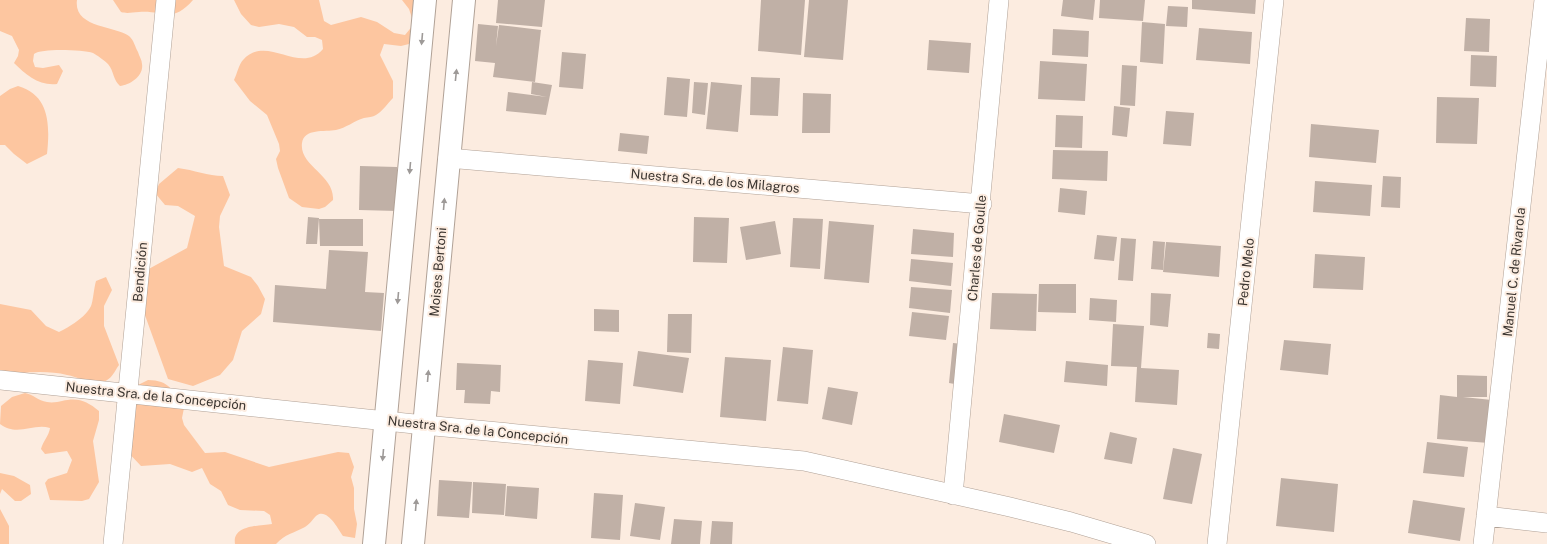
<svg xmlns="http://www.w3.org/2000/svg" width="1547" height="544" font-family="'Public Sans',sans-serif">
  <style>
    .green { fill: #fdc6a0 }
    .building { fill: #c0b0a6 }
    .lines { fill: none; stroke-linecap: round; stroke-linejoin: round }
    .minor-casing { stroke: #b0a196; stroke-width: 20 }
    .tertiary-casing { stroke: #b0a196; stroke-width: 24 }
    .minor { stroke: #fff; stroke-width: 19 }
    .tertiary { stroke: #fff; stroke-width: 22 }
    .oneway { fill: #9e9a98 }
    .labels { text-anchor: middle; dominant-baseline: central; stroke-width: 4; stroke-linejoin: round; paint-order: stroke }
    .street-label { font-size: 13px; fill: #3c3631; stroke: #fcece0 }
  </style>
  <rect width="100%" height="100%" fill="#fcece0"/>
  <!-- green -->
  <path class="green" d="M0 0H77C73 28 115 26 129 36 134 40 135 47 138 52 139 56 142 60 142 64 144 76 130 85 120 86 113 80 114 71 108 64 105 61 97 55 93 53 83 50 42 48 34 54L33 61 35 67 43 68 59 65 63 71 57 84C39 86 26 75 14 63L18 56 19 50 12 36 0 31Z
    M113 0H193C172 24 164 10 139 12 132 12 128 14 121 12Z
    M234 0H319L324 21 331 25 361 17 377 22 394 33 405 35 414 24 409 9 402 0H423L413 43 401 46 384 44 380 55 393 81V98C388 103 382 112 376 115 373 117 368 117 364 118 354 121 346 128 336 130 325 132 304 128 302 143 299 166 335 175 333 200L325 207 319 209 302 207 289 198 278 168 276 159 280 151 279 144 267 115 250 101 234 80C237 74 239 64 243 60 267 33 300 76 323 49L322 40 315 37H307L294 27 279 24 259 27 251 25 241 14Z
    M18 86C50 95 50 126 47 154L27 164 14 154 5 145H0V96L10 89Z
    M178 168C194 170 208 176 223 176L230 195 220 216 219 227 224 266 251 277 258 286 265 299 261 314 242 331 233 360 220 375 193 386 168 379 142 307 145 271 187 248 195 216 178 206 165 205 155 193 159 184Z
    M106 277 112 290 104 306V326L119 365C114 372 112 379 103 382 91 385 79 377 67 375 46 370 21 372 0 377V304L31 310 46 326 59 332C69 327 86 317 91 306 93 302 94 287 96 281Z
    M148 380C169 380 174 391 184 408L182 418 184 425 205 453 225 452 269 467 338 452 349 453 354 467 351 477 354 488V509L357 524 355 538 343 536C338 529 327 507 316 516 312 520 310 524 305 527 294 533 285 534 276 544H235C232 525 259 526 272 524L270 515 264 511 240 510 228 505 221 491 210 484 202 468 192 472 170 464 141 466 124 448 132 388Z
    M25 393C33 394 38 401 47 402 52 403 58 402 62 401 78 397 87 401 99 411V420L93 441 99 482 89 499 82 501 50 500 45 483 48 479 67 473 72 460 67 451 45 454 41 449C43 441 49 436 50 428 33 423 17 437 0 424L1 406 12 397Z
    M0 473 14 476 30 485 31 494 21 501H15L2 489 0 494Z
    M0 509 9 526V544H0Z"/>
  <!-- building -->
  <path class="building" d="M498 0H545L542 27 496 23Z
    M761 0H805L801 55 758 51Z
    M809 0H848L843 60 804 57Z
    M1063 0H1095L1093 20 1061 16Z
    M1100 0H1145L1143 21 1099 18Z
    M1192 0H1256L1255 14 1192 9Z
    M1168 6 1188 7 1187 27 1166 26Z
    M1466 18 1490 19 1489 52 1464 51Z
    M1142 22 1165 24 1163 64 1140 62Z
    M478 24 498 26 496 46 499 25 541 30 535 82 493 77 495 63 475 61Z
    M1199 28 1252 32 1250 64 1196 60Z
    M1053 29 1089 31 1088 57 1052 55Z
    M929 40 971 43 969 73 927 70Z
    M562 52 586 54 583 89 559 87Z
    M1471 55 1497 56 1496 87 1470 86Z
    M1040 61 1087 64 1085 101 1038 99Z
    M1122 65 1137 66 1135 106 1120 105Z
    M667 77 690 79 687 117 664 115Z
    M751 77 780 78 778 116 750 115Z
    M532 82 552 85 546 115 506 111 508 92 547 97 531 94Z
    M694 82 708 83 705 115 692 113Z
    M711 82 742 85 738 132 706 129Z
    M803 93 831 94 830 133H802Z
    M1437 97 1479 98 1477 144 1436 143Z
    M1114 106 1130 108 1127 137 1112 135Z
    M1166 111 1194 113 1191 146 1163 144Z
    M1056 115 1083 116 1082 148 1055 147Z
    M1311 124 1379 130 1376 163 1309 157Z
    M620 133 649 136 647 154 618 151Z
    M1053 150 1108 151 1107 181 1052 179Z
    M360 166 397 167V211L359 210Z
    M1383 176 1401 177 1400 208 1381 207Z
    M1315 181 1372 185 1370 216 1313 212Z
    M1060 188 1087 191 1085 215 1058 212Z
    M308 217 319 218 317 244H306Z
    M694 217 729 218 727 263 693 262Z
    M793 218 823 219 820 269 790 267Z
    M319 219H363V246H320Z
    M775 221 781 254 746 260 740 227Z
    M829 221 874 225 869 283 824 279Z
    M913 229 954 233 953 257 911 254Z
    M1097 235 1117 237 1114 261 1094 259Z
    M1121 238 1136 239 1133 281 1118 280Z
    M1153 241 1165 242 1163 270 1151 269Z
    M1166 242 1221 246 1219 277 1163 272Z
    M329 250 368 252 365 292 384 293 381 331 273 322 275 285 326 289Z
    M1315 254 1365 257 1363 290 1313 288Z
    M911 259 953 263 951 286 909 281Z
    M1039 284H1076V313L1038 312Z
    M911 287 952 290 950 313 909 308Z
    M992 293 1037 294 1036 331 990 329Z
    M1151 293 1171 294 1168 327 1150 325Z
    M1090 298 1117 300 1116 322 1089 320Z
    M594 309 619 310V332L594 331Z
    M912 312 949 316 946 340 909 336Z
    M668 314H692L691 353 667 352Z
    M1113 324 1144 326 1141 368 1179 370 1177 405 1135 402 1137 367 1111 366Z
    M1208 333 1220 334 1219 349 1207 348Z
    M1284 340 1331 344 1328 375 1280 370Z
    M953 343 964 344 960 385 949 383Z
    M783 347 813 350 808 404 777 401Z
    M638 351 689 358 683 393 633 386Z
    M725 357 771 360 766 421 720 417Z
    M588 360 623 363 620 404 585 401Z
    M1066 361 1108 365 1107 386 1064 382Z
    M457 363 501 365 500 392 491 391 490 404 464 403 465 390H456Z
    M1457 375 1487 376V397H1463L1492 400 1489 443 1437 439 1440 395 1457 397Z
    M828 387 858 392 852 425 822 419Z
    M1004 414 1060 425 1054 453 999 442Z
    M1110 432 1137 438 1132 464 1104 459Z
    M1427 442 1468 447 1464 477 1423 473Z
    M1173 448 1202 454 1192 504 1163 499Z
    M1281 478 1338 484 1334 532 1276 526Z
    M439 480 472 482 469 518 437 516Z
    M473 482 506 484 504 515 472 513Z
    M507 486 539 488 537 519 505 516Z
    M594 493 623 495 620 540 591 538Z
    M1413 500 1465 508 1460 541 1408 533Z
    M635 503 665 507 660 540 630 536Z
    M674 519 702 521 700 544H671Z
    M712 521 733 522 732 544H710Z"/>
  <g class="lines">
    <!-- minor casing -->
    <g class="minor-casing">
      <path id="minor" d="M448 158 982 204
        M0 380 424 425 804 461 1010 507 1071 522 1146 544
        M953 495 999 0
        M1486 516 1547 523
        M113 544 166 0
        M1217 544 1274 0
        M1483 544 1544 0"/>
    </g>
    <!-- tertiary casing -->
    <g class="tertiary-casing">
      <path id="tertiary" d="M374 544 425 0
        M413 544 464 0"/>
    </g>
    <!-- minor -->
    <use href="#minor" class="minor"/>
    <!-- tertiary -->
    <use href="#tertiary" class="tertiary"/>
  </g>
  <!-- one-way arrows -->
  <defs><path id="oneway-solid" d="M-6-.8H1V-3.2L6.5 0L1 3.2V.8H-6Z"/></defs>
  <g class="oneway">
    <use href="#oneway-solid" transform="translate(422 39) rotate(95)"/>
    <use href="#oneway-solid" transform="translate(456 75) rotate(-84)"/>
    <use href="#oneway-solid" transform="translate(410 168) rotate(95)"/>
    <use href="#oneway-solid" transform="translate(444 204) rotate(-85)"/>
    <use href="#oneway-solid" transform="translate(398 298) rotate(95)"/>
    <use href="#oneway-solid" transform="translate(428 376) rotate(-85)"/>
    <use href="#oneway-solid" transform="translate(383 455) rotate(95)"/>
    <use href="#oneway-solid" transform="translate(416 505) rotate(-85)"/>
  </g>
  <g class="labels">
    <!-- street labels -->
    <g class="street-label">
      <text transform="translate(715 181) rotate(5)">Nuestra Sra. de los Milagros</text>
      <text transform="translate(977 248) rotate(-85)">Charles de Goulle</text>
      <text transform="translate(140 272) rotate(-85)">Bendición</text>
      <text transform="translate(438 272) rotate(-85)">Moises Bertoni</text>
      <text transform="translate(1246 272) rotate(-84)">Pedro Melo</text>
      <text transform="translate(1514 272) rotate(-84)">Manuel C. de Rivarola</text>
      <text transform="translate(156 396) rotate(6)">Nuestra Sra. de la Concepción</text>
      <text transform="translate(478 430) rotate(6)">Nuestra Sra. de la Concepción</text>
    </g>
  </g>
</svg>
